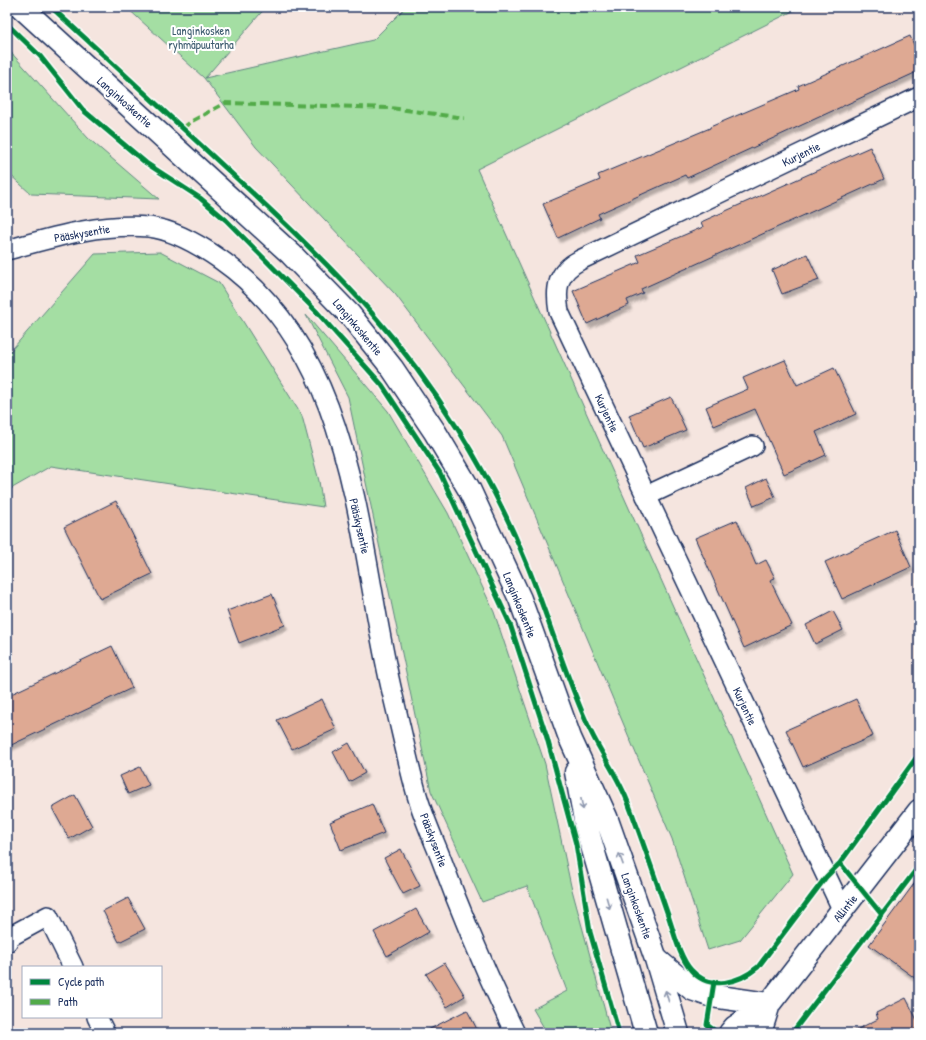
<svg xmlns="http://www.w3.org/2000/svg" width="926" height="1040" font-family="'Patrick Hand',sans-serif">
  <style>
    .green { fill: #a4dea3; stroke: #608680 }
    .building { fill: #dea993; stroke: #1b2f5e; filter: url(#shadow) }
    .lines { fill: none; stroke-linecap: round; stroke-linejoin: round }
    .street-casing { stroke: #1b2f5e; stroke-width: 22 }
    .secondary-casing { stroke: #1b2f5e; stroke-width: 25 }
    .street { stroke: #fff; stroke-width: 19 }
    .secondary { stroke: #fff; stroke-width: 22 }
    .quiet { stroke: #52ab49; stroke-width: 4; stroke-dasharray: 8 4; stroke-linecap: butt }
    .cycleway-casing { stroke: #fff; stroke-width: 8 }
    .cycleway { stroke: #00873e; stroke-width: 5 }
    .oneway { stroke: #8d97ae }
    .labels { text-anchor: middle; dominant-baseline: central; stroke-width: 4; stroke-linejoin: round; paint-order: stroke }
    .park-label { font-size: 12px; fill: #3d5b6f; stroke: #fff }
    .street-label { font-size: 12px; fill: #1b2f5e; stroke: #fff }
  </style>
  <defs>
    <filter id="shadow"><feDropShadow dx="2.5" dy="4.5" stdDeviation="1" flood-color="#0004"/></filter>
  </defs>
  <rect width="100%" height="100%" fill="#f5e5df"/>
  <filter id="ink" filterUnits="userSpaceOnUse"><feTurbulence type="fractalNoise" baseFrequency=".025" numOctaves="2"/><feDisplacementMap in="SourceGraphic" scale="8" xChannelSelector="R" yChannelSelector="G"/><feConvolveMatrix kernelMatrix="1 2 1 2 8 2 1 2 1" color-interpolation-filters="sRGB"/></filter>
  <g filter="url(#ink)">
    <!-- green -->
    <path class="green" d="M126 7H266L205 78 373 40 406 7H801L477 169 793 874 740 940 708 950 672 839 502 436 395 294 256 147 204 78Z
      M7 48 88 138 159 199 31 194 7 172Z
      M160 252 219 283 302 416 319 481 323 507 51 466 7 491V355L95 254Z
      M306 315 388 411 448 513 494 612 545 764 571 886 611 1033H547L533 1009 567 991 527 886 482 902 431 791 348 397Z"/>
    <!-- building -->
    <path class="building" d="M910 36 919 56V71L687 178 685 175 598 214 600 218 558 238 543 204 600 180 598 175 710 128V127L799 89 798 86Z
      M870 147 884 179 641 289 643 293 627 300 629 305 587 324 573 291 640 262 637 255 703 227 701 222Z
      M807 254 819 280 782 294 772 270Z
      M785 360 797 385 834 368 856 414 816 432 826 455 784 474 755 409 714 426 706 407 748 389 743 378Z
      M671 397 686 430 643 448 629 415Z
      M766 478 775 497 754 506 746 488Z
      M116 501 152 574 100 599 64 527Z
      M737 520 756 565 766 560 775 578 770 580 792 625 744 648 695 538Z
      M895 530 911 567 842 599 825 562Z
      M272 594 285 625 239 643 227 611Z
      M833 611 843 630 815 644 806 625Z
      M112 646 132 688 7 747V696Z
      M322 699 336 729 292 749 277 720Z
      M856 699 873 736 803 767 786 730Z
      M349 743 365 773 349 782 333 752Z
      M140 767 149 785 128 794 120 776Z
      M75 795 92 826 69 839 52 808Z
      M372 804 384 833 341 850 330 822Z
      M401 849 420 886 403 894 384 858Z
      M919 877V981L869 945Z
      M128 898 145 929 119 942 103 911Z
      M416 909 429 932 387 956 374 932Z
      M445 963 465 996 447 1007 426 974Z
      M906 998 919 1024V1033H850L878 1019 876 1013Z
      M467 1010 479 1033H422Z"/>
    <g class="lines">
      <!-- street casing -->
      <g class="street-casing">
        <path id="street" d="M7 250C54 237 99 223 149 227 174 230 201 246 221 260 359 357 357 548 393 696 401 729 408 763 417 795 423 816 432 836 440 856 462 916 487 975 515 1033
          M646 496 753 446
          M843 911 559 312C555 288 557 272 580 260L919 97
          M7 942 11 936 48 916 73 967
          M97 1017 105 1033"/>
      </g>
      <!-- secondary casing -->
      <g class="secondary-casing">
        <path id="secondary" d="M21 7 291 254 350 315 392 368 435 432 469 489 520 599 570 738 606 817 656 959 678 1033
          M576 772 586 825 646 1033
          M656 959 692 989 712 996 769 1004
          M730 1033 735 1027 769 1004 919 811
          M760 1033 769 1004"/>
      </g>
      <!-- street -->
      <use href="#street" class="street"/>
      <!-- secondary -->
      <use href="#secondary" class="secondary"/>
      <!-- quiet -->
      <path class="quiet" d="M183 128 192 121 225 103 391 108 464 118"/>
      <!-- cycleway casing -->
      <g class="cycleway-casing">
        <path id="cycleway" d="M51 7C107 58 162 109 218 161 270 209 323 258 370 311 434 384 490 472 526 562 549 618 565 677 591 732 603 757 620 779 629 805 643 842 656 880 669 918 674 933 680 958 691 970 710 992 740 982 758 967L826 877 840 863 919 754
          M7 24 40 56 83 110 146 163 200 198 226 220 316 311 382 385 440 473 510 624 547 738 576 844 590 932 619 1033
          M840 863 882 915
          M714 982 707 1025 718 1033
          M792 1033 919 866"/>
      </g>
      <!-- cycleway -->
      <use href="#cycleway" class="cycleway"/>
    </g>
    <!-- one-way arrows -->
    <defs><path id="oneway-shaft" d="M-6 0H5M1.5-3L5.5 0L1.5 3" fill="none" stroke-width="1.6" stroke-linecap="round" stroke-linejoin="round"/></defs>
    <g class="oneway">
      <use href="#oneway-shaft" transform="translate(582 804) rotate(79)"/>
      <use href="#oneway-shaft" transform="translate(621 859) rotate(-110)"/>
      <use href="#oneway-shaft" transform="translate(608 903) rotate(74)"/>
      <use href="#oneway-shaft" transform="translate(667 996) rotate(-106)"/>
    </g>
  </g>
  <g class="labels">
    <!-- park labels -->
    <g class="park-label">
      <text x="201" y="30">Langinkosken<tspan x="201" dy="14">ryhmäpuutarha</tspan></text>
    </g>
    <!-- street labels -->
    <g class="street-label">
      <text transform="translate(125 102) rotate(42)">Langinkoskentie</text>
      <text transform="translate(801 154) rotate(-26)">Kurjentie</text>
      <text transform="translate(82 233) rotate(-10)">Pääskysentie</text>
      <text transform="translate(358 327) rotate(50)">Langinkoskentie</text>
      <text transform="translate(607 413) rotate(65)">Kurjentie</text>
      <text transform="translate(360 526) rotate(77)">Pääskysentie</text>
      <text transform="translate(520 605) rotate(68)">Langinkoskentie</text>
      <text transform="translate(745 706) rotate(65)">Kurjentie</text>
      <text transform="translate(434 840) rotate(69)">Pääskysentie</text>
      <text transform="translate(637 906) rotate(70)">Langinkoskentie</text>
      <text transform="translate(845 908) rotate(-52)">Allintie</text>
    </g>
  </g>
  <!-- margin -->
  <rect width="926" height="1040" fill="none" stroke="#fff" stroke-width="24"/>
  <rect x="12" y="12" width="902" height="1016" fill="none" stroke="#1b2f5e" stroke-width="1.5" filter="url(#ink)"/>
  <!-- legend -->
  <rect x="22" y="966" width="140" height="52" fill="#ffffff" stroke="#a4acbf"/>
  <rect x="30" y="979" width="20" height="6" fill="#00873e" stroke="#a4acbf"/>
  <text x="58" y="986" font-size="12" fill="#1b2f5e">Cycle path</text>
  <rect x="30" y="999" width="20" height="6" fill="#52ab49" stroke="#a4acbf"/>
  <text x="58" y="1006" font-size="12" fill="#1b2f5e">Path</text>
</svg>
